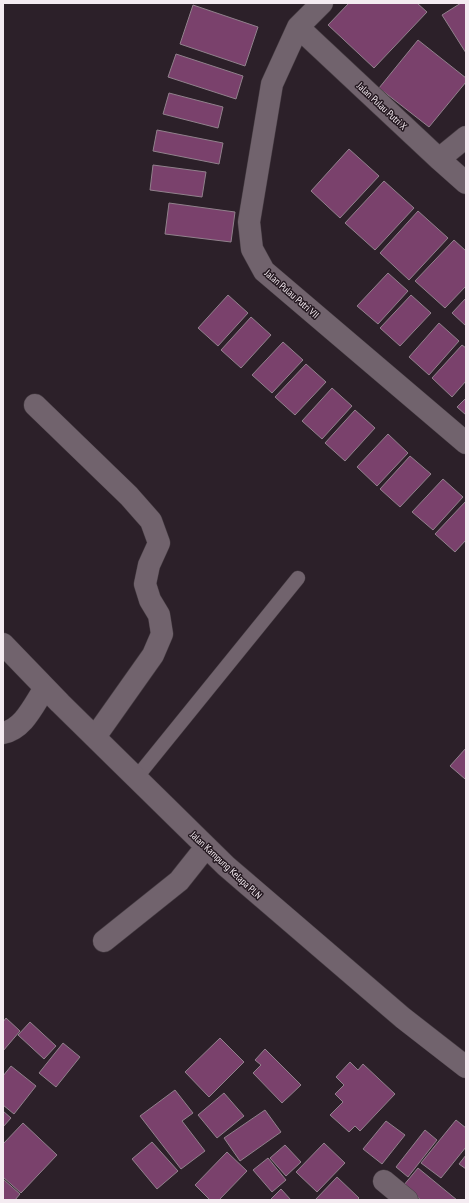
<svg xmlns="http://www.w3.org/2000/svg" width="469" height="1203" font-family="'PT Sans Narrow',sans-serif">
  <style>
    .building { fill: #7a416c; stroke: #91818c }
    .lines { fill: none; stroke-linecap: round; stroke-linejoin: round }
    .service-casing { stroke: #453c42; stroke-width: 15 }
    .minor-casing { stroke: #453c42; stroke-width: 23 }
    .service { stroke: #71636d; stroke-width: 14 }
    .minor { stroke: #71636d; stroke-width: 22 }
    .labels { text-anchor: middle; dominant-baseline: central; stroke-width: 3; stroke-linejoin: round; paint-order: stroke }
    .street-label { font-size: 10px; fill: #f4ebf1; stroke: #23171f }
  </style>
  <rect width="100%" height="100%" fill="#2c2029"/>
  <!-- building -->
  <path class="building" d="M349 3H417L427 12 374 68 328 25Z
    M461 3H466V53L442 15Z
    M193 5 258 27 245 66 180 44Z
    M418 40 466 78V82L429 127 379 88Z
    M176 54 243 76 236 99 168 77Z
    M169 93 223 107 218 128 163 114Z
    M157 130 223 143 219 164 153 151Z
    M349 149 379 176 340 218 311 191Z
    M153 165 206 172 202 197 150 190Z
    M384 181 414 208 375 250 345 223Z
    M169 203 235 212 231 242 165 234Z
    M418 211 448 238 409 280 380 253Z
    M454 240 466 251V286L445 308 415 281Z
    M388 273 408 291 378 324 357 306Z
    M228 295 248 313 218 346 198 328Z
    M411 295 431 313 400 346 380 328Z
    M466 298V326L452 313Z
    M251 317 271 335 241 368 221 350Z
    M439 323 459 341 429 375 409 357Z
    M283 342 303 360 272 393 252 375Z
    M462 345 466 348V381L452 397 432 378Z
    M306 364 326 382 295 415 275 397Z
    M332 388 352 406 322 439 302 421Z
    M466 398V415L457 407Z
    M355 410 375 428 345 461 325 443Z
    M388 434 408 453 377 486 357 467Z
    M410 456 431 474 400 507 380 489Z
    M443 479 463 497 433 530 412 512Z
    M466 501V540L455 552 435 534Z
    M466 748V778L465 779 450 766Z
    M6 1018 20 1031 3 1051V1022Z
    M30 1022 56 1046 44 1059 18 1035Z
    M220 1038 244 1062 209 1097 185 1072Z
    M63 1043 80 1057 56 1087 39 1073Z
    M265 1049 301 1085 282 1103 253 1073 261 1065 255 1060Z
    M350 1062 358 1070 363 1064 395 1094 360 1131 355 1126 349 1132 330 1115 343 1102 335 1094 344 1085 336 1077Z
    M11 1066 36 1086 14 1114 3 1105V1076Z
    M175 1090 193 1113 182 1121 205 1151 181 1169 140 1116Z
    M224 1093 244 1116 217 1138 198 1115Z
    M265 1110 281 1132 240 1161 224 1138Z
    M3 1111 11 1118 3 1127Z
    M456 1120 466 1128V1147L441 1178 421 1163Z
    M386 1121 405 1135 382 1164 363 1149Z
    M23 1123 57 1155 21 1193 3 1177V1144Z
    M425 1130 437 1140 408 1177 396 1167Z
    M152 1142 178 1171 157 1189 132 1159Z
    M324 1143 345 1163 317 1192 296 1172Z
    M285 1145 301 1162 286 1176 270 1158Z
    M227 1152 247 1171 219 1200H210L195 1185Z
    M466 1155V1169L459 1164Z
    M268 1158 286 1180 272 1192 253 1170Z
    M418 1168 457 1200H421L403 1186Z
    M337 1177 359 1198 357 1200H315Z
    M3 1179 20 1194 15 1200H3Z
    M281 1189 291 1200H270Z"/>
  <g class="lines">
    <!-- service casing -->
    <g class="service-casing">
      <path id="service" d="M136 778 298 578"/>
    </g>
    <!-- minor casing -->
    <g class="minor-casing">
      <path id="minor" d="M322 3 298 27 272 84 249 222 252 249 264 271 466 443
        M298 27 439 159 466 183
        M439 159 466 137
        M35 405 129 496 151 521 159 543 149 565 145 584 150 600 159 615 162 634 153 655 95 737
        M3 644 60 703 226 866 403 1018 466 1067
        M3 733C24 729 34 704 45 688
        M104 941 179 881 206 847
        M384 1181 407 1200"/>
    </g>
    <!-- service -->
    <use href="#service" class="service"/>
    <!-- minor -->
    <use href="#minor" class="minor"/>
  </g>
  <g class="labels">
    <!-- street labels -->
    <g class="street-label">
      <text transform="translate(382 106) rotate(43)">Jalan Pulau Putri X</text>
      <text transform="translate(292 294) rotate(41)">Jalan Pulau Putri VII</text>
      <text transform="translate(226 865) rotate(43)">Jalan Kampung Kelapa PLN</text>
    </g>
  </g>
  <!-- border -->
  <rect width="469" height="1203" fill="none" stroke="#f4ebf1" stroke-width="8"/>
</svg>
